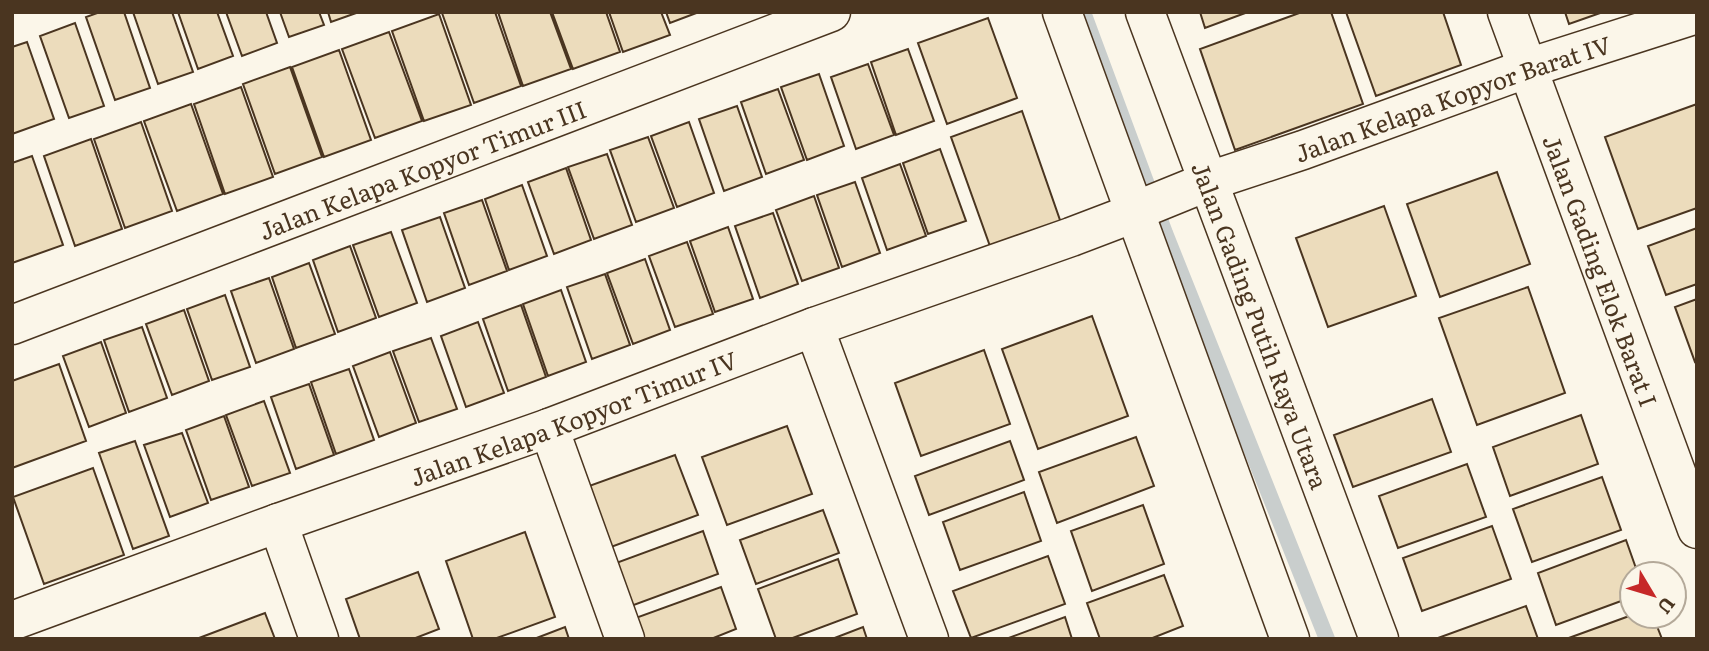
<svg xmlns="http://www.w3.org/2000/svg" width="1709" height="651" font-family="Literata,serif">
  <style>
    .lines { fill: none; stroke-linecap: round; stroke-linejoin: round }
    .stream { stroke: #c9cecd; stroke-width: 16 }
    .building { fill: #ecdcbc; stroke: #4a3520; stroke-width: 2 }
    .street-casing { stroke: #4a3520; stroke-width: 41 }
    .secondary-casing { stroke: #4a3520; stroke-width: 41 }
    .street { stroke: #fbf6e9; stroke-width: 38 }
    .secondary { stroke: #fbf6e9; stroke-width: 38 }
    .labels { text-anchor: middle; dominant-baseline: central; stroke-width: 5; stroke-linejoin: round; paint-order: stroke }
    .street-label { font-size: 24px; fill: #4a3520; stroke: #fbf6e9 }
  </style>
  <rect width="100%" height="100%" fill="#fbf6e9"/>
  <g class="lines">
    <!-- stream -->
    <path class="stream" d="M1083 12 1165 233 1327 639"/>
  </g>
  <!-- building -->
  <path class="building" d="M100 12H124L150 88 115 100 86 17Z
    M133 12H172L193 72 158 84Z
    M178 12H217L233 56 198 69Z
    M226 12H266L277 43 242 56Z
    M280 12H319L324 25 289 37Z
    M328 12H359L331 22Z
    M495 12 521 86 474 103 442 13Z
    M498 12H550L571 69 523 86Z
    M552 12H606L620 52 573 69Z
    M609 12H661L670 35 623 52Z
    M666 12H699L670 23Z
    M1200 12H1248L1205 28Z
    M1302 12H1331L1363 104 1235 150 1200 49Z
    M1346 12H1443L1461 65 1376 96Z
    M1565 12H1603L1569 24Z
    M439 14 471 105 424 121 392 31Z
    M988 18 1017 98 947 124 918 43Z
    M75 23 104 106 69 118 40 36Z
    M389 32 422 121 375 138 342 49Z
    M27 42 54 119 12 134V47Z
    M908 49 934 121 896 135 871 62Z
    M339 50 371 140 324 157 292 67Z
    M868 64 894 135 856 149 831 77Z
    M290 67 322 157 275 174 243 84Z
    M819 74 844 146 807 160 781 87Z
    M241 87 273 177 225 194 194 104Z
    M778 89 804 160 766 174 741 102Z
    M191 104 223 194 177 211 144 121Z
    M1697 104V208L1638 229 1605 137Z
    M737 106 762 177 724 191 699 119Z
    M1022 111 1061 223 991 249 951 137Z
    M141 122 172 211 125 228 94 139Z
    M689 122 714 193 677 207 651 136Z
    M648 137 674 208 636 222 610 150Z
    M91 139 122 229 75 246 44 156Z
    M940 149 966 221 928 234 903 163Z
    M607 154 632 225 594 239 568 167Z
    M32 156 63 245 12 263V163Z
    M900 164 926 236 887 250 862 178Z
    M566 168 591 240 554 254 528 182Z
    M1497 172 1530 264 1440 297 1407 204Z
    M855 182 880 253 842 267 817 195Z
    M522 185 547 256 509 270 485 199Z
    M814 196 839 268 802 281 776 210Z
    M482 200 507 271 469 285 444 213Z
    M1384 206 1416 296 1328 327 1296 238Z
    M773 213 798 284 760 298 735 226Z
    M440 217 465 288 427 302 402 230Z
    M728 227 753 299 715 312 690 241Z
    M1697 228V284L1666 295 1648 246Z
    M391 232 417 303 379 317 353 245Z
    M687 242 713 314 675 327 649 256Z
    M350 246 376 318 338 332 313 260Z
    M645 259 670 330 633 344 607 273Z
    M309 263 335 334 296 348 272 277Z
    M605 274 630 345 592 359 567 287Z
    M269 278 294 349 256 363 231 291Z
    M1528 287 1565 393 1477 425 1439 318Z
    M561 290 586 362 548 376 523 304Z
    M225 295 250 367 212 380 187 309Z
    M1697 299V361L1695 362 1675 307Z
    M521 305 546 377 508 391 483 319Z
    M184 310 209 381 172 395 146 324Z
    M1092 316 1128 416 1038 449 1002 349Z
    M478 322 504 393 466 407 441 336Z
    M142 327 167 398 129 412 104 340Z
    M431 338 457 409 419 422 393 351Z
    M101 342 126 413 89 427 63 356Z
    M984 350 1010 424 921 456 895 383Z
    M390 352 416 423 379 437 353 366Z
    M59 364 86 441 12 468V381Z
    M349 369 374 440 336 454 311 382Z
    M309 384 334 455 296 469 271 397Z
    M1432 399 1451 452 1353 487 1334 435Z
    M264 401 290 473 252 486 226 415Z
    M1581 415 1598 464 1510 496 1493 447Z
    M224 416 249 487 211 500 186 430Z
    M787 426 812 494 727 525 702 457Z
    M182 433 208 503 170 517 144 445Z
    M1136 437 1154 486 1057 523 1039 472Z
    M135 441 169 536 133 549 99 453Z
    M1010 441 1024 480 929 515 915 476Z
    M675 455 698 515 611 547 589 486Z
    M1467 464 1486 517 1398 548 1379 496Z
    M93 468 124 555 44 584 13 497Z
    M1602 477 1621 530 1532 562 1513 509Z
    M1024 492 1041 541 960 570 943 522Z
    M1143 505 1164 564 1092 591 1071 531Z
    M823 510 839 553 756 584 740 540Z
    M1492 526 1511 579 1422 611 1403 558Z
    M703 531 718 574 631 606 616 563Z
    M525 532 555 617 494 639H473L446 561Z
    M1626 540 1638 574H1632V597L1556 625 1538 573Z
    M1048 556 1065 604 971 638 953 591Z
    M838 559 857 614 790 639H776L758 589Z
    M418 572 439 629 413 639H360L346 599Z
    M1164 575 1183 626 1150 639H1100L1087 603Z
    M721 587 736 629 711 639H637L630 620Z
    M1526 606 1538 639H1438V638Z
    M265 613 275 639H199V638Z
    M1632 615V616H1653L1662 639H1566Z
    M1065 617 1072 639H1006Z
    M565 627 569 639H534Z
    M863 627 867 639H832Z"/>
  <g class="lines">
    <!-- street casing -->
    <g class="street-casing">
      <g id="street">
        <path id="s1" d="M1507 12 1697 529"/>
        <path id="s2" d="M12 325 831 12"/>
        <path d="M814 327 929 639"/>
        <path d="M549 428 625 639"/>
        <path d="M278 523 319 639"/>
        <path id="s3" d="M12 621 278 523 549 428 814 327 1071 237 1134 213 1145 207 1209 181 1303 150 1528 68 1697 14"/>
      </g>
    </g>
    <!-- secondary casing -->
    <g class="secondary-casing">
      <g id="secondary">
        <path d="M1062 12 1290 639"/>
        <path id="s4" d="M1145 12 1379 639"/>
      </g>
    </g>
    <!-- street -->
    <use href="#street" class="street"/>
    <!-- secondary -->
    <use href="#secondary" class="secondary"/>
  </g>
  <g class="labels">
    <!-- street labels -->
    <g class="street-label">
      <text stroke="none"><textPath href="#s3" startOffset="1533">Jalan Kelapa Kopyor Barat IV</textPath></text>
      <text stroke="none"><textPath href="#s2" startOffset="439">Jalan Kelapa Kopyor Timur III</textPath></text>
      <text stroke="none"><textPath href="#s1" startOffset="275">Jalan Gading Elok Barat I</textPath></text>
      <text stroke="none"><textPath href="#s4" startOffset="334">Jalan Gading Putih Raya Utara</textPath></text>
      <text stroke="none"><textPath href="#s3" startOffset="597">Jalan Kelapa Kopyor Timur IV</textPath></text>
    </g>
  </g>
  <!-- border -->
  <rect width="1709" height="651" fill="none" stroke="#4a3520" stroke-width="28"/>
  <!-- north arrow -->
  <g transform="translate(1653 595) rotate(128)"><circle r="33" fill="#fbf6e9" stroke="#b4a999" stroke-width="2"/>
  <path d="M0-5L12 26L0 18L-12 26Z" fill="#c62828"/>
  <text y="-10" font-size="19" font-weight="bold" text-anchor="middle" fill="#4a3520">U</text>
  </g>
</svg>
